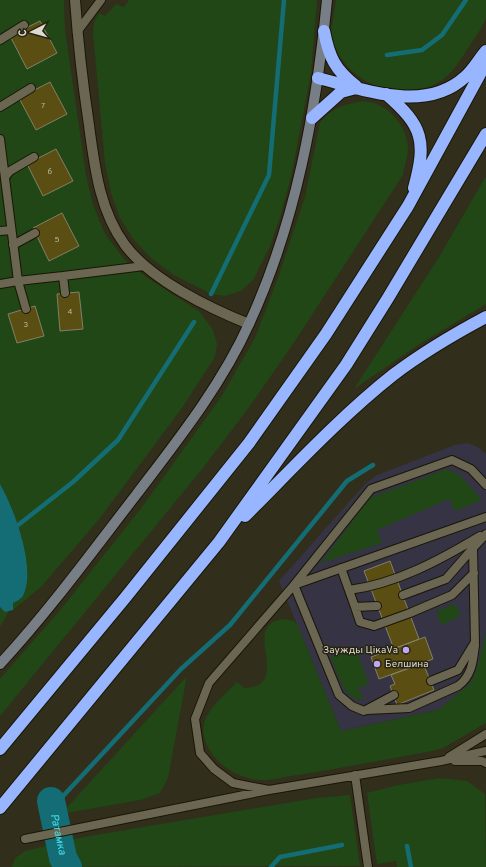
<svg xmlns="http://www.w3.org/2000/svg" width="486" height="867" font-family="Overpass,sans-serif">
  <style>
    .commercial { fill: #353344 }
    .green { fill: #204715 }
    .water { fill: #146d74 }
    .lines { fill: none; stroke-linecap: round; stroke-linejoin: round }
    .stream { stroke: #146d74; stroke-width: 4.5 }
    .river { stroke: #146d74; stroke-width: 28 }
    .building { fill: #5a4e12; stroke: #837f6a }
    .lane-casing { stroke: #1a1605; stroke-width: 10 }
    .street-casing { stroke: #1a1605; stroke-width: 12 }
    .secondary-casing { stroke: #1a1605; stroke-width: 12 }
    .highway-casing { stroke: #1a1605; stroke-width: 14 }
    .lane { stroke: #6a6652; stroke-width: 8 }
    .street { stroke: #6a6652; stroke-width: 10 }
    .secondary { stroke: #787e86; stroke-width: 10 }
    .highway { stroke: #98b5ff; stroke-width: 12 }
    .poi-dot { fill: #c0a8f4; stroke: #282412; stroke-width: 1.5 }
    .labels { text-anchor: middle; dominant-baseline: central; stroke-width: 3; stroke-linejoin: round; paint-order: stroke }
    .number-label { font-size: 8px; fill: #bcb7a0 }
    .poi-label { font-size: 10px; fill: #dddacf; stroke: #282412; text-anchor: end }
    .water-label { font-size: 11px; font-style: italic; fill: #44e1ee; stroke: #282412 }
  </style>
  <rect width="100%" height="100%" fill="#322e1c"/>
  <!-- commercial -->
  <path class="commercial" d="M467 443 476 446 486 454V689L438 710 341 731 279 581 365 484 377 475 455 445Z"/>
  <!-- green -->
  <path class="green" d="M0 0H64L65 30 86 175 93 205 105 234 125 260 146 277 200 312 213 330 217 344 215 357 182 408 100 518 41 587 13 610V603C17 601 21 599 23 596 37 569 14 508 0 484Z
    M129 0H317L311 73 291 177 280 217 270 246 253 280 241 291 225 296 211 294 174 275 152 259 134 240 120 218 111 193 105 163 93 33 94 22 99 13 105 16 116 4 124 7Z
    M336 0H486C486 5 486 13 486 18 483 27 475 37 470 45 462 57 454 72 442 80 403 106 345 84 332 39 330 31 335 10 336 0Z
    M362 101C367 102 373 102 377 104 394 111 409 132 408 151 407 158 404 167 403 175L295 341 250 406 203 468 0 716V679L62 608 142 507 221 397 255 338 279 275 305 197 320 123C331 108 344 105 362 101Z
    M486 176V304L418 345 354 389 439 257Z
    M447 469 460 475 482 500 455 511 449 499 377 530 382 543 321 563 370 498Z
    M451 605H456L460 614 458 617 442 625 436 612Z
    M0 607 5 612 9 611 0 627Z
    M283 619 294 621 297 624 341 731 438 710 471 683 477 669 486 632V723L443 748 427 752C384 760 341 768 298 775 286 776 271 781 259 780 240 778 221 768 211 752 190 721 217 703 237 682L245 688C287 686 253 641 269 625 273 621 279 620 283 619Z
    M355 647 369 684 358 688 364 699C344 703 337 671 331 657Z
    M187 676 168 778 160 793 140 800 61 814Z
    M440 778 467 781 485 794 486 867H397L396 861 377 864 367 793 398 785Z
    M350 795 360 866 12 867 15 858 25 851 84 837 316 798Z"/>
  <!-- water -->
  <path class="water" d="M0 484C14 508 37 569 23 596 21 599 17 601 13 603V610L5 612 0 607Z"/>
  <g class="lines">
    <!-- stream -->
    <path class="stream" d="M387 55 422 50 442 35 466 0
      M211 294 269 175 284 0
      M13 529 73 482 118 440 194 322
      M52 808 181 669 230 625 347 481 373 465
      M407 846 411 867
      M271 867 280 857 342 845"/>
    <!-- river -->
    <path class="river" id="s1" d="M51 801 63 858 68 867"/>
  </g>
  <!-- building -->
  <path class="building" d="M40 21 57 53 27 69 10 36Z
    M50 82 67 114 36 130 19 98Z
    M56 149 73 181 43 196 27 164Z
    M62 213 79 246 49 261 33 228Z
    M79 292 83 329 60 331 57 294Z
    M35 306 44 336 17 343 8 314Z
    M390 561 419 639 394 649 364 571Z
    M425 637 433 659 379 679 371 657Z
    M423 663 434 690 397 705 390 686 395 684 391 675Z"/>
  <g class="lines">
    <!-- lane casing -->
    <g class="lane-casing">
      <path id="lane" d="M77 32 101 0
        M0 40 24 25
        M0 107 31 88
        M0 139 18 281 0 284
        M5 177 10 171 34 157
        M0 231 11 230
        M13 245 35 233
        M63 276 144 266
        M26 309 18 281 63 276 65 293
        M341 568 355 607 377 606
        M349 590C396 584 440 560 480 536
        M403 595 446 579 473 548
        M355 607 360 622 374 626 410 613 452 595 474 573
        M431 681 458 670 475 642 473 548 486 534
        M394 695 364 711 352 706 339 695 294 585 371 489 452 460 471 469 486 485
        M367 710 409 708 458 686C472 676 473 661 475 645
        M449 757 486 734
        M455 761H482L486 763
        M355 775 368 867
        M269 790 233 783 214 769 200 753 195 719 209 683 294 585 486 517
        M25 839 269 790 441 761 486 751"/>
    </g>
    <!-- street casing -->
    <g class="street-casing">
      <path id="street" d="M75 0C78 40 82 79 88 118 94 161 98 209 125 245 151 280 209 308 249 324"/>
    </g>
    <!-- secondary casing -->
    <g class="secondary-casing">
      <path id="secondary" d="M0 664C49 611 92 552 136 495 177 441 221 386 249 324 296 222 316 112 327 0"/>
    </g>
    <!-- highway casing -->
    <g class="highway-casing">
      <path id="highway" d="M324 31C329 57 335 70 356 86
        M318 78C363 89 425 114 465 77 473 70 479 59 486 51
        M386 94C423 126 427 141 414 188
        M312 118 341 92 356 88
        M245 516C293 468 340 417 393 375 422 353 454 334 486 317
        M0 749 125 598 249 443 326 334 408 206 486 63
        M0 808 219 542 346 365 388 298 486 134"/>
    </g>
    <!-- lane -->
    <use href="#lane" class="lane"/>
    <!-- street -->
    <use href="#street" class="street"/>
    <!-- secondary -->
    <use href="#secondary" class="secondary"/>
    <!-- highway -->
    <use href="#highway" class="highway"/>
  </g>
  <!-- markers -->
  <g class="poi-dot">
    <circle cx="406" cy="650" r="4"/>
    <circle cx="377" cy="664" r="4"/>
  </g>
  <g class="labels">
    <!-- number labels -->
    <g class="number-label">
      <text x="43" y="106">7</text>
      <text x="50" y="172">6</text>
      <text x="57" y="240">5</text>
      <text x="70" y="312">4</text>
      <text x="26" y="325">3</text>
    </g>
    <!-- poi labels -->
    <g class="poi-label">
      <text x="398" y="650">Заужды ЦікаVа</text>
      <text x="385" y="664" text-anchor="start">Белшина</text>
    </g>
    <!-- water labels -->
    <g class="water-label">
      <text stroke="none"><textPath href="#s1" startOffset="34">Ратамка</textPath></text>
    </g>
  </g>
  <!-- north arrow -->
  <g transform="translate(32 32) rotate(264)" stroke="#282412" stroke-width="3" paint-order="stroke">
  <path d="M0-3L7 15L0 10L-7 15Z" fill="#dddacf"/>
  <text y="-6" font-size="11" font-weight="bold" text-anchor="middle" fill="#dddacf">С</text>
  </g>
</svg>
